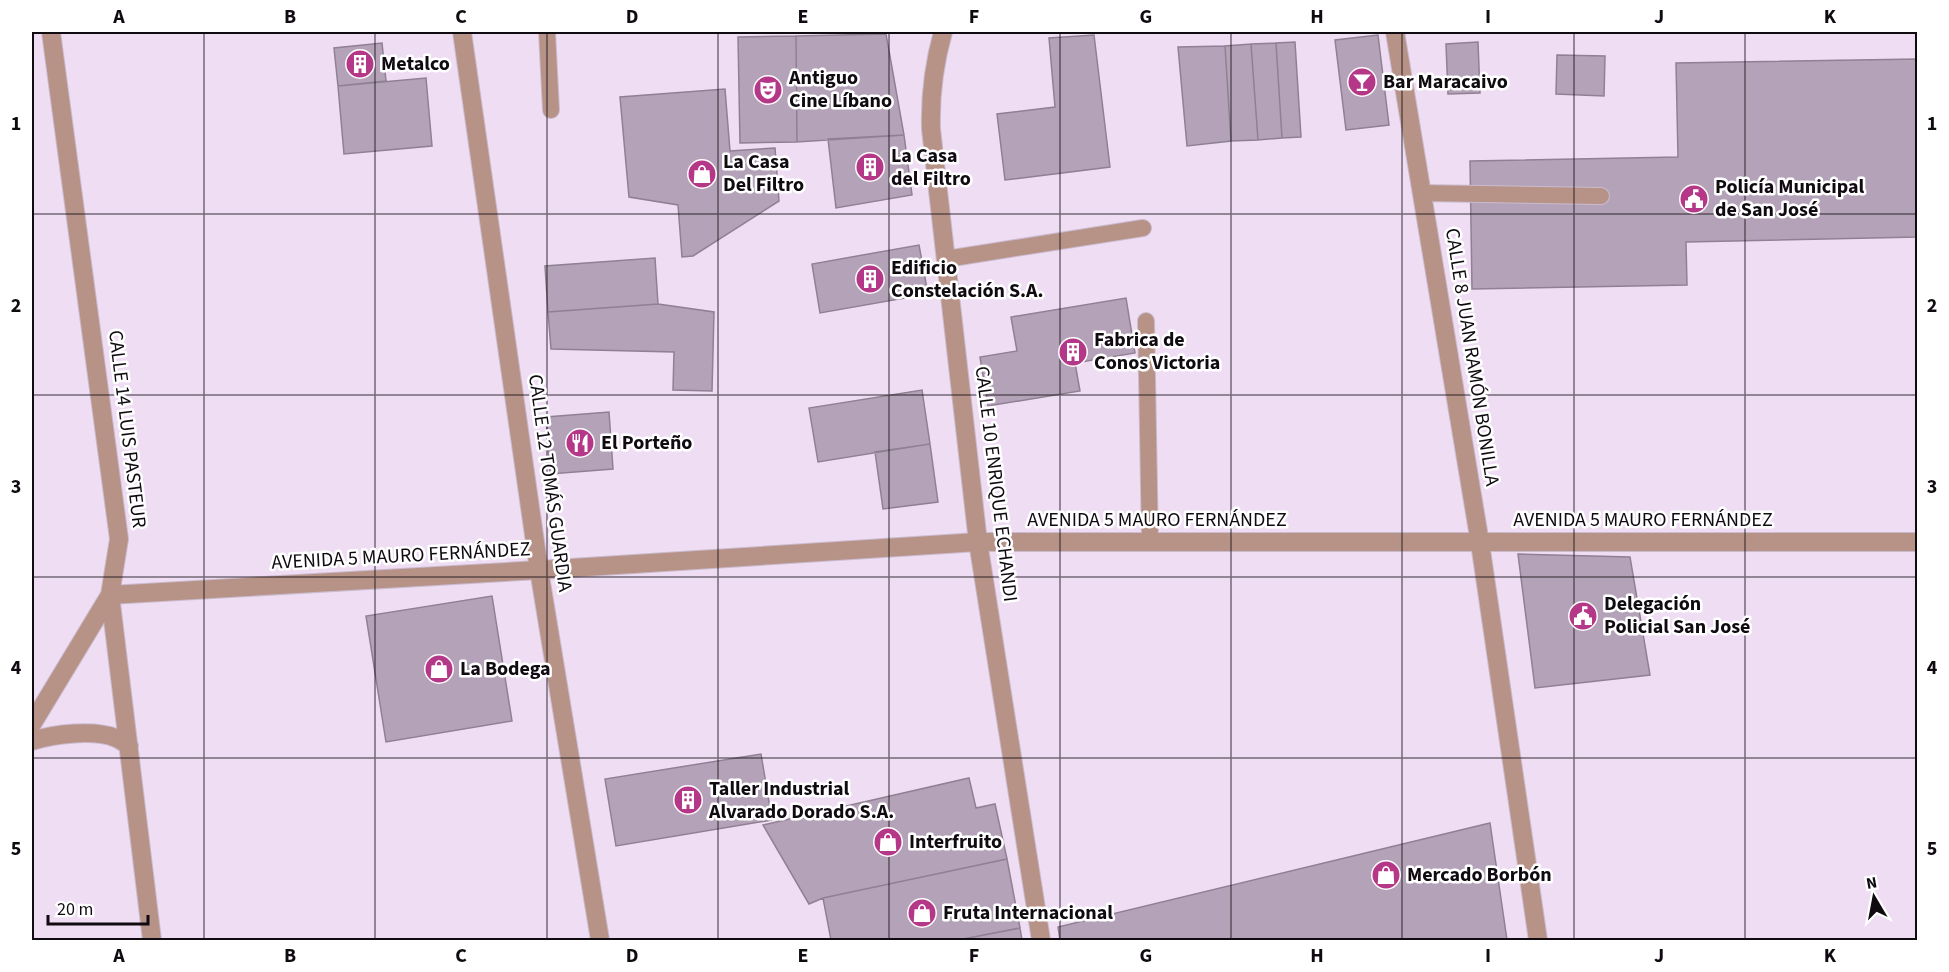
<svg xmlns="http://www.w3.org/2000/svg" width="1949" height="972" font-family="'Source Sans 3',sans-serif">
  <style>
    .building { fill: #b4a3b8; stroke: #908094; stroke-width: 1.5 }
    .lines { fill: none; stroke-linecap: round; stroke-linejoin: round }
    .service-casing { stroke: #cbbbcf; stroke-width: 18 }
    .minor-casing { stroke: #cbbbcf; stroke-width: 20 }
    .tertiary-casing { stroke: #cbbbcf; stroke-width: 20 }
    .service { stroke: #b79286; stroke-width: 16 }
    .minor { stroke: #b79286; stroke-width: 18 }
    .tertiary { stroke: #b79286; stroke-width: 18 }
    .grid { fill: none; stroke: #100a11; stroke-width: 1.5; stroke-opacity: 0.55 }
    .labels { text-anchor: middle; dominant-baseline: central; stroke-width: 5; stroke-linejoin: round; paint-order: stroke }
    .poi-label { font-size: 20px; font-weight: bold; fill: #100a11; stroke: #fff; text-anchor: start }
    .street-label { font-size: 20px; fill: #100a11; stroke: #fff }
    .neatline { fill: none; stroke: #100a11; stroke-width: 2 }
    .grid-label { font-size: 20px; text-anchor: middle; font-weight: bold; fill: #100a11 }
  </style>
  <rect width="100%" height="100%" fill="#efddf3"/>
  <!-- building -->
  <path class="building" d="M886 34 904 135 797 142 796 36Z
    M1094 35 1110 167 1005 180 997 114 1055 107 1049 38Z
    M1378 35 1389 125 1346 130 1335 40Z
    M796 36 797 142 740 143 738 37Z
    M1295 42 1301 137 1282 138 1276 43Z
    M1478 42 1480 93 1448 94 1446 44Z
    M382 43 386 81 338 86 334 48Z
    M1276 43 1282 138 1258 140 1251 44Z
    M1251 44 1258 140 1231 141 1225 46Z
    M1225 46 1231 141 1187 146 1178 47Z
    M1557 55 1605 56 1604 96 1556 94Z
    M1918 59V237L1686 242 1687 285 1472 289 1470 161 1678 157 1676 63Z
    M426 78 432 146 344 154 338 86Z
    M725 89 730 151 775 148 779 201 693 256 682 257 678 205 629 197 620 97Z
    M904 135 912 195 836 208 828 139Z
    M919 245 928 294 820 313 812 264Z
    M655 258 658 304 548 312 545 266Z
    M1126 298 1135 353 1075 363 1080 391 988 406 980 357 1017 351 1011 317Z
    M658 304 714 312 712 391 673 390 674 352 551 349 548 312Z
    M922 390 930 444 818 462 809 408Z
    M609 412 613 469 550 474 546 417Z
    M930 444 938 502 883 509 875 452Z
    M1518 554 1630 557 1650 675 1535 688Z
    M492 596 512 721 386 742 366 616Z
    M761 754 772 820 616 846 605 779Z
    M969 778 976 808 995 804 1007 859 823 898 809 904 763 825Z
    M1490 823 1507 940H1060L1058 927Z
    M1007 859 1020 928 958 940H831L823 898Z
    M1020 928 1022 940H958Z"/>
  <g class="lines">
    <!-- service casing -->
    <g class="service-casing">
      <path id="service" d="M547 32 551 110
        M1422 193 1601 196
        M946 259 1143 228
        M1146 321 1150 542"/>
    </g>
    <!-- minor casing -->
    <g class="minor-casing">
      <path id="minor" d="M51 32 119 539 110 595 152 940
        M1395 32 1480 543 1538 940
        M32 724 110 595 539 570 978 542H1918
        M32 741C54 734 94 729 116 738 121 740 125 743 129 746"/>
    </g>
    <!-- tertiary casing -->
    <g class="tertiary-casing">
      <path id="tertiary" d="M462 32 539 570 600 940
        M943 32C934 64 930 95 931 129L978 542 1041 940"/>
    </g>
    <!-- service -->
    <use href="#service" class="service"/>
    <!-- minor -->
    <use href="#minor" class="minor"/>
    <!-- tertiary -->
    <use href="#tertiary" class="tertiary"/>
  </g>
  <!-- grid -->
  <path class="grid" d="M204 32V940M375 32V940M547 32V940M718 32V940M889 32V940M1060 32V940M1231 32V940M1402 32V940M1574 32V940M1745 32V940M32 214H1918M32 395H1918M32 577H1918M32 758H1918"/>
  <!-- icons -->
  <defs>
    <g id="building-disc" transform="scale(1.5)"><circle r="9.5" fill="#b53888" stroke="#fff"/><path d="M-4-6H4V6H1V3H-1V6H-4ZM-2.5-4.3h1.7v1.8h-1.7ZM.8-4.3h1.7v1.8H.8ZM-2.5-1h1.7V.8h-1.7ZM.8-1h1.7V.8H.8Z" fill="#fff"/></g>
    <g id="bar-disc" transform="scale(1.5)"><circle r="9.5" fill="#b53888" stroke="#fff"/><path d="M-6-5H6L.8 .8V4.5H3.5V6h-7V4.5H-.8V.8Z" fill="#fff"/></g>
    <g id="theatre-disc" transform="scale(1.5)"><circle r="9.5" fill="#b53888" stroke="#fff"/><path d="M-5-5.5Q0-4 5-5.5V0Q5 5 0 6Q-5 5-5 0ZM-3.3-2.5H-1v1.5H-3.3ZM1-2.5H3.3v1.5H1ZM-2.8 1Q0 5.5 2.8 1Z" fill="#fff"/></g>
    <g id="shop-disc" transform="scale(1.5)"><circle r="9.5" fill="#b53888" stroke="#fff"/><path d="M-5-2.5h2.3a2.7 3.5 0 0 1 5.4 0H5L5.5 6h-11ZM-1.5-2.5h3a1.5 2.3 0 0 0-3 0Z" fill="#fff"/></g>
    <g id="civic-disc" transform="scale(1.5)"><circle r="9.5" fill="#b53888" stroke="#fff"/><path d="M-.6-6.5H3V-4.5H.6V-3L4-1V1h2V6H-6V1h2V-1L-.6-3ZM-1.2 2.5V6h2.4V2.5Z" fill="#fff"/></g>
    <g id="restaurant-disc" transform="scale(1.5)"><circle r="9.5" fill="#b53888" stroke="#fff"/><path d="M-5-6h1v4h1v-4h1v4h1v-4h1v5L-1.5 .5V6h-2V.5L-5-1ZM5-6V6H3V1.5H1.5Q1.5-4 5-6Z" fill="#fff"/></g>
  </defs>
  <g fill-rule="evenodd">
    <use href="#building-disc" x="360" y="64"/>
    <use href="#bar-disc" x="1362" y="82"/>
    <use href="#theatre-disc" x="768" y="90"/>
    <use href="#building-disc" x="870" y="167"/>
    <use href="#shop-disc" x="702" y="174"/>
    <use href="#civic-disc" x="1694" y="199"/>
    <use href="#building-disc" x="870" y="279"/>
    <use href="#building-disc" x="1073" y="352"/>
    <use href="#restaurant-disc" x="580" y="443"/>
    <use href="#civic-disc" x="1583" y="616"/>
    <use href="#shop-disc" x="439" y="669"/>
    <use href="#building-disc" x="688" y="800"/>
    <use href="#shop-disc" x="888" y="842"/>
    <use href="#shop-disc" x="1386" y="875"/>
    <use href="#shop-disc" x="922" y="913"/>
  </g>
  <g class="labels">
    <!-- poi labels -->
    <g class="poi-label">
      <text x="381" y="64">Metalco</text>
      <text x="789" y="78">Antiguo<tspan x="789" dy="23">Cine Líbano</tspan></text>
      <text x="1383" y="82">Bar Maracaivo</text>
      <text x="891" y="156">La Casa<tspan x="891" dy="23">del Filtro</tspan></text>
      <text x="723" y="162">La Casa<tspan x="723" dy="23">Del Filtro</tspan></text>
      <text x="1715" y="187">Policía Municipal<tspan x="1715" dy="23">de San José</tspan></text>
      <text x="891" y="268">Edificio<tspan x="891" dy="23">Constelación S.A.</tspan></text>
      <text x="1094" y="340">Fabrica de<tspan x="1094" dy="23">Conos Victoria</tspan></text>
      <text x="601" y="443">El Porteño</text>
      <text x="1604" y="604">Delegación<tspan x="1604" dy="23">Policial San José</tspan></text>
      <text x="460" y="669">La Bodega</text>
      <text x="709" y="789">Taller Industrial<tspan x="709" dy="23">Alvarado Dorado S.A.</tspan></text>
      <text x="909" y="842">Interfruito</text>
      <text x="1407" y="875">Mercado Borbón</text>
      <text x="943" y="913">Fruta Internacional</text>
    </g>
    <!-- street labels -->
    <g class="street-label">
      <text transform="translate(1472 357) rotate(81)">CALLE 8 JUAN RAMÓN BONILLA</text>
      <text transform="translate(127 429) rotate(83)">CALLE 14 LUIS PASTEUR</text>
      <text transform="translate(550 483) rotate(82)">CALLE 12 TOMÁS GUARDIA</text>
      <text transform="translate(996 484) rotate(83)">CALLE 10 ENRIQUE ECHANDI</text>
      <text x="1157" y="520">AVENIDA 5 MAURO FERNÁNDEZ</text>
      <text x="1643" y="520">AVENIDA 5 MAURO FERNÁNDEZ</text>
      <text transform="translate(401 556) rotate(-3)">AVENIDA 5 MAURO FERNÁNDEZ</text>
    </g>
  </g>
  <!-- border -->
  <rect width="1949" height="972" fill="none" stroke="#ffffff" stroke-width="66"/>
  <!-- north arrow -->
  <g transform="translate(1874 897) rotate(350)" stroke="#ffffff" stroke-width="4.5" paint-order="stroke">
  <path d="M0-4.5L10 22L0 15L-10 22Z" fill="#100a11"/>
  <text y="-9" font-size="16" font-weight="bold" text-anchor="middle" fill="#100a11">N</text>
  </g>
  <!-- scale -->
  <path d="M48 915v9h100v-9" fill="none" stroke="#100a11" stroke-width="3"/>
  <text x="57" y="915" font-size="18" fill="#100a11" stroke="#ffffff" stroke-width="4.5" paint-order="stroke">20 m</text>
  <rect x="33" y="33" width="1883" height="906" class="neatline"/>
  <g class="grid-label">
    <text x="119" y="23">A</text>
    <text x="290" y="23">B</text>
    <text x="461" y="23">C</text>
    <text x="632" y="23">D</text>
    <text x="803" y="23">E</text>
    <text x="974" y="23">F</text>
    <text x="1146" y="23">G</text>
    <text x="1317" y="23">H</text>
    <text x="1488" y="23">I</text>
    <text x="1659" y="23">J</text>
    <text x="1830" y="23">K</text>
    <text x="16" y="130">1</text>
    <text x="1932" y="130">1</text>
    <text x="16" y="312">2</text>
    <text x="1932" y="312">2</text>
    <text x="16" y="493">3</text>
    <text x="1932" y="493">3</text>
    <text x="16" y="674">4</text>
    <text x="1932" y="674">4</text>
    <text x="16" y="855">5</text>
    <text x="1932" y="855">5</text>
    <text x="119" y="962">A</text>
    <text x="290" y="962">B</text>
    <text x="461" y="962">C</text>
    <text x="632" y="962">D</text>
    <text x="803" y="962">E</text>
    <text x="974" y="962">F</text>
    <text x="1146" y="962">G</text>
    <text x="1317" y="962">H</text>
    <text x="1488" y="962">I</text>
    <text x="1659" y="962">J</text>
    <text x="1830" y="962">K</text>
  </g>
</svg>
